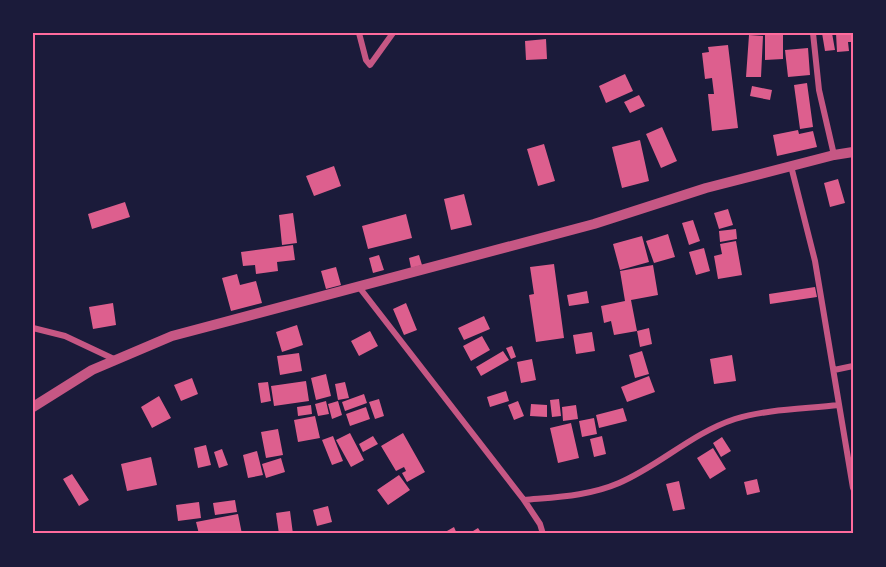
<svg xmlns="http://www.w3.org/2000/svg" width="886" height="567" font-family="Roboto,sans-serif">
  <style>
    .building { fill: #dd5f8e }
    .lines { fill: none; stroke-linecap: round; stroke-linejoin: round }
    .minor { stroke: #c65784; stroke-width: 6 }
    .tertiary { stroke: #c65784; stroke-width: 10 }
    .neatline { fill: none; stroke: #ff6b9d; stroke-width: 2 }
  </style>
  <rect width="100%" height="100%" fill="#1b1b3a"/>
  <!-- building -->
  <path class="building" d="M822 33H832L835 50 825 51Z
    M836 33H853V42H848L849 51 837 52Z
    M749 35 763 36 761 77H746Z
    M765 35H783V59L765 60Z
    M546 39 547 59 526 60 525 41Z
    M728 45 738 128 712 131 708 94H714L712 78 705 79 702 53 709 52 708 47Z
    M808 48 810 75 788 77 785 50Z
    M625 74 633 91 606 103 599 86Z
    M807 83 813 127 800 129 794 85Z
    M752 86 772 90 770 100 750 96Z
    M639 95 645 106 630 113 624 102Z
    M662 127 677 161 661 168 646 134Z
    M798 130 799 134 813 131 817 147 777 156 773 135Z
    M640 140 649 181 622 188 612 147Z
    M544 144 555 181 538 186 527 149Z
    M334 166 341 186 314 196 306 176Z
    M838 179 845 203 830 207 824 183Z
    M464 194 472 225 451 230 444 199Z
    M125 202 130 217 92 229 88 214Z
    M728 209 733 225 719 229 714 213Z
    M293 213 297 243 282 245 279 215Z
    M406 214 412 238 368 249 362 226Z
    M693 220 700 241 689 245 682 223Z
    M736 229 737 239 720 242 719 231Z
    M668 234 675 257 654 263 646 241Z
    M642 236 649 262 620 270 613 244Z
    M736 241 742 275 718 279 714 256 722 254 720 244Z
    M293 245 295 260 277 262 278 271 256 274 255 265 243 266 241 252Z
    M704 248 710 271 696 275 689 252Z
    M379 255 384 270 373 273 369 258Z
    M419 255 422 265 411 268 409 258Z
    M554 264 564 338 536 342 529 295 534 294 530 267Z
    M653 265 658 295 631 300 637 331 614 335 611 321 604 323 601 306 625 301 620 271Z
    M336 267 341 285 326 289 321 271Z
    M237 274 240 285 256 281 262 303 231 311 222 278Z
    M815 287 817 297 770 304 769 294Z
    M587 291 589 303 569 306 567 295Z
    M113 303 116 325 93 329 89 307Z
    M406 303 417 330 404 335 393 309Z
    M484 316 490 329 464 340 458 328Z
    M297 325 303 345 282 352 276 332Z
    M649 328 652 344 640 347 637 331Z
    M370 331 378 346 359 356 351 341Z
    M592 332 595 351 576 354 573 335Z
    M482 336 490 350 471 361 463 346Z
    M512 346 516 357 511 359 506 348Z
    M503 351 509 360 481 376 476 367Z
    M642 351 649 374 635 378 629 355Z
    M299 353 302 371 280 375 277 356Z
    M732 355 736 381 714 384 710 359Z
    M532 359 536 380 521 383 517 362Z
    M326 374 331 396 316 400 311 378Z
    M649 376 655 392 627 402 621 387Z
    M192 378 198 394 181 401 174 385Z
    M306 381 309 401 274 406 271 386Z
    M268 382 271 401 261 403 258 383Z
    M345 382 349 398 338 400 335 384Z
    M506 391 509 401 490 407 487 397Z
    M364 394 367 403 345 411 342 402Z
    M159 396 171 418 152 428 141 407Z
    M379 399 384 416 375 419 369 402Z
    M559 399 561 416 552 417 550 400Z
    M326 401 329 414 318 416 315 404Z
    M338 401 342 415 332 419 328 404Z
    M518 401 524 416 514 420 508 405Z
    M531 404 547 405V417L530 416Z
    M311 405 312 414 298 416 297 407Z
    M576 405 578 419 563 421 562 407Z
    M366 407 370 419 350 426 346 414Z
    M623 408 627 421 599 428 596 415Z
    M315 416 320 438 298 442 294 420Z
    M594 418 597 434 582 437 579 421Z
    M571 423 579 458 558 463 550 428Z
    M278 429 283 455 266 458 261 432Z
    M350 433 364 460 351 467 336 440Z
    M403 433 425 472 407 482 402 473 406 471 404 467 396 471 381 446Z
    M333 436 343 461 332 465 322 440Z
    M373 436 378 444 363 452 359 444Z
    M602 436 606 454 594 457 590 439Z
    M722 437 731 451 721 457 713 443Z
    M206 445 211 465 198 468 194 448Z
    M713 448 726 469 710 479 697 458Z
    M222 449 228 465 219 468 214 452Z
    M257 451 263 475 248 478 243 455Z
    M151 457 157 485 127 491 121 464Z
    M281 458 285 472 266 478 262 464Z
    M72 474 89 500 79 506 63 479Z
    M399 475 410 490 388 505 377 490Z
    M757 479 760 492 747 495 744 482Z
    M679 481 685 509 673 511 666 484Z
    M235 500 237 512 215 515 213 503Z
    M199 502 201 518 178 521 176 505Z
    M328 506 332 522 317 526 313 510Z
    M290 511 293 534H279L276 513Z
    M238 514 242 534H199L196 522Z
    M454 527 457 534H448L447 531Z
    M478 528 482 534H468Z"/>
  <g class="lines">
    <!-- minor -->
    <path class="minor" d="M359 33 366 60 370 65 393 33
      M813 33 819 90 834 155
      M791 166 815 261 853 488
      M359 287 524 500 540 524 543 534
      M33 328 65 336 116 360
      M834 370 853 366
      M524 500C556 497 589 496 619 483 659 466 692 433 735 419 768 409 805 409 839 405"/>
    <!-- tertiary -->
    <path class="tertiary" d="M33 407 92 370 172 336 594 224 706 188 834 155 853 152"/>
  </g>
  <!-- border -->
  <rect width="886" height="567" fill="none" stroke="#1b1b3a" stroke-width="69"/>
  <rect x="34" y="34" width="818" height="498" class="neatline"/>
</svg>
